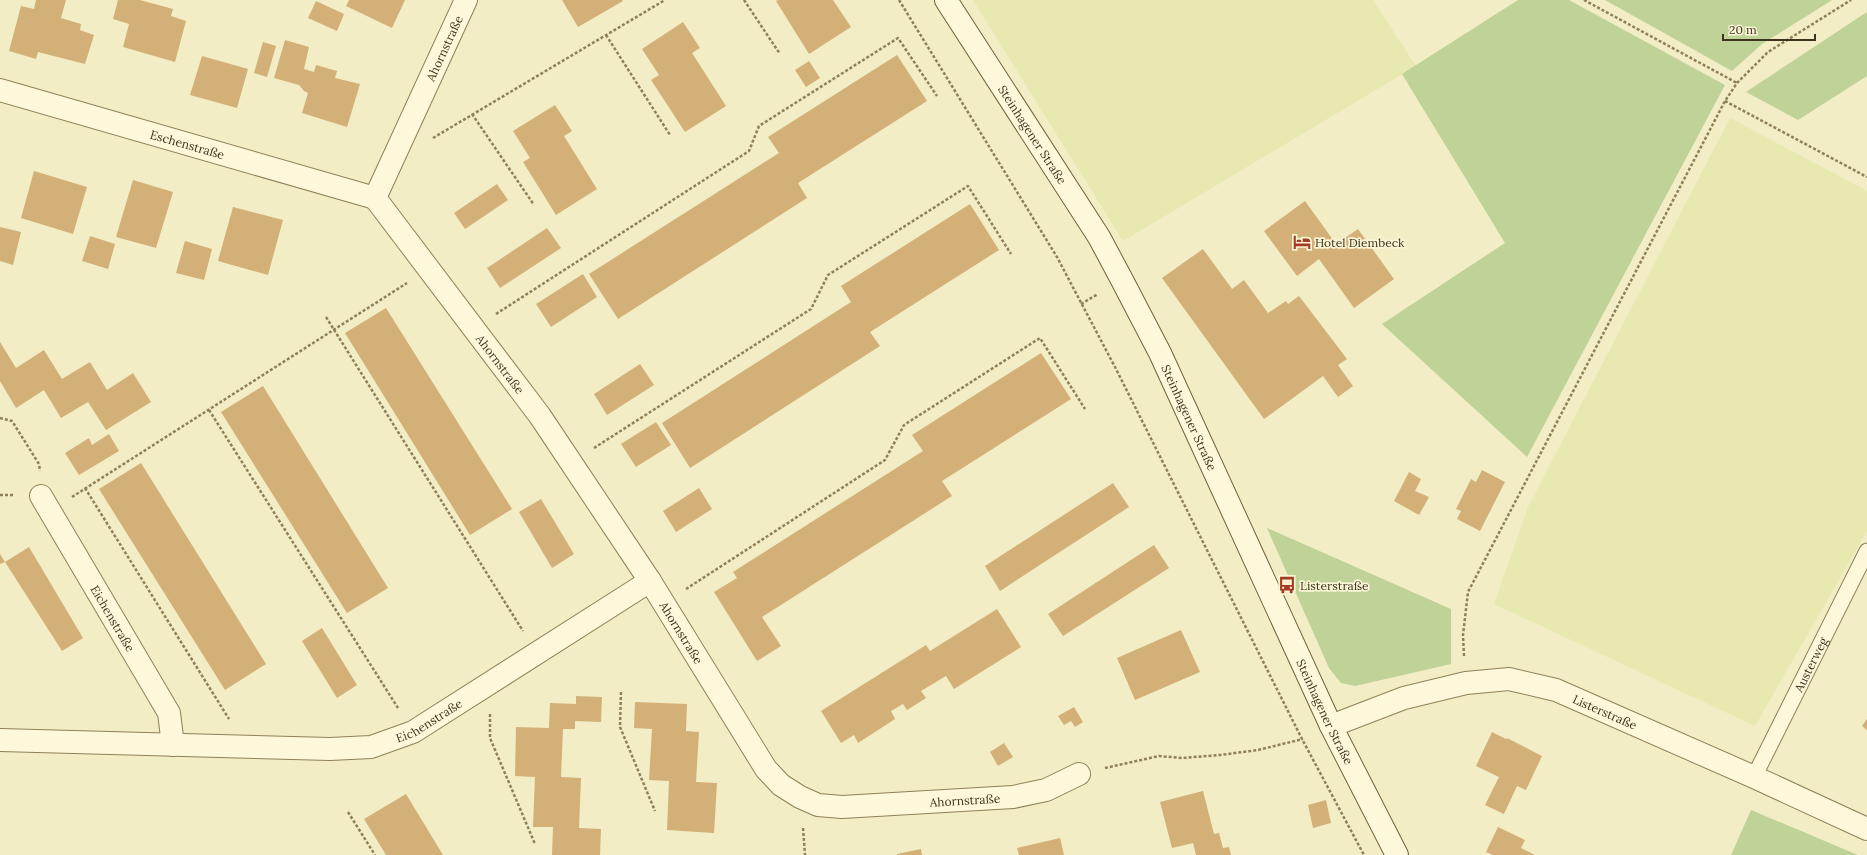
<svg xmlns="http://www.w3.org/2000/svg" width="1867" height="855" font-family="Lora,serif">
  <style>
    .farmland { fill: #e7e9b1 }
    .green { fill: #bfd297 }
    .building { fill: #d3b077 }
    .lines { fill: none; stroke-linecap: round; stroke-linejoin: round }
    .lane-casing { stroke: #8f8059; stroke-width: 17 }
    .street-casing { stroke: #8f8059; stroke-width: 24 }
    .secondary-casing { stroke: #71613c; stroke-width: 24 }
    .path { stroke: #8f8059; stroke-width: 2.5; stroke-dasharray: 3 2; stroke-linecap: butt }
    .lane { stroke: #fcf8d9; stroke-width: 15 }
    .street { stroke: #fcf8d9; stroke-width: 22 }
    .secondary { stroke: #fcf8d9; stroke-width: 22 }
    .labels { text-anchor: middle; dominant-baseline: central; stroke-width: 3.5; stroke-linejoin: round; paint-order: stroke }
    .street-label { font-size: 12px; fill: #3e341e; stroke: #f9f5d5 }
    .poi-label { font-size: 12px; fill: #3e341e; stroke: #f9f5d5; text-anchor: start }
  </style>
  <rect width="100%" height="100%" fill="#f2edc5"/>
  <!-- farmland -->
  <path class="farmland" d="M973 0H1373L1416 66 1123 241Z
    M1730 118 1867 191V531L1755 726 1494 604 1528 507Z"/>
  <!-- green -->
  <path class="green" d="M1518 0H1569L1725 85 1527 457 1382 324 1505 243 1402 74Z
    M1605 0H1832L1762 44 1732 71Z
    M1867 12V76L1798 120 1746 92Z
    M1267 528 1451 609V664L1355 686 1341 683 1329 668Z
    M1751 810 1858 855H1731Z"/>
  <!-- building -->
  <path class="building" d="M36 0H66L61 18 81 24 80 30 94 35 85 64 38 52 36 59 9 51 21 6 34 9Z
    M118 0H140L173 9 171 16 186 21 175 62 123 47 129 24 113 19Z
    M349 0H405L392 28 346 6Z
    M562 0H622L623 1 578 27Z
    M778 0H833L851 27 809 54 776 1Z
    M316 1 344 14 337 31 308 18Z
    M683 22 700 48 692 53 726 106 685 132 651 80 659 75 642 49Z
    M285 40 309 47 304 69 314 72 316 65 337 71 335 78 360 84 347 127 302 113 308 93 304 91 299 85 274 78Z
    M263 42 276 46 267 77 254 73Z
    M897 55 927 101 798 183 807 198 618 319 589 274 779 153 768 137Z
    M202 56 248 69 237 108 190 95Z
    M809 61 820 78 806 87 795 70Z
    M555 105 572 131 564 136 597 189 556 215 523 162 530 158 513 131Z
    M34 171 87 187 73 234 21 218Z
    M133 180 173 192 156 248 116 237Z
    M497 184 508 200 465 229 454 213Z
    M1305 201 1336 244 1358 229 1394 279 1354 308 1319 259 1297 276 1264 231Z
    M970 204 999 250 870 332 880 346 690 468 662 423 851 302 841 286Z
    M233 207 283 220 268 275 218 261Z
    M0 227 21 232 13 265 0 261Z
    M547 228 561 248 500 288 487 268Z
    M90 236 115 244 108 269 82 261Z
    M185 241 212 249 204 280 176 273Z
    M1203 249 1232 289 1244 280 1268 313 1286 301 1288 304 1299 296 1347 359 1338 365 1353 386 1338 397 1323 376 1264 419 1162 278Z
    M583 274 597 297 551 327 536 304Z
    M386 308 512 509 470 535 345 333Z
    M0 342 16 368 44 350 62 379 90 362 107 390 133 373 151 402 106 430 88 402 61 418 44 390 16 408 0 381Z
    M1041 353 1071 399 942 481 952 496 762 617 781 646 757 661 714 592 737 578 733 572 923 451 912 435Z
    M640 364 654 385 607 415 594 394Z
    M263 386 388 588 347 613 221 412Z
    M656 422 671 445 636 467 621 444Z
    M109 434 119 451 79 475 65 453 89 438 92 445Z
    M141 463 266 664 225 690 99 489Z
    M1482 470 1505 482 1480 531 1457 519 1461 511 1456 509 1471 479 1476 482Z
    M1409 472 1421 479 1415 491 1429 497 1419 515 1394 501Z
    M1113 483 1129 507 1000 591 985 566Z
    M699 488 712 509 676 532 663 511Z
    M541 499 574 554 552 568 519 512Z
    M1154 545 1169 568 1063 636 1048 614Z
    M29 547 83 638 62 651 5 562Z
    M0 554 5 562 0 564Z
    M997 609 1021 647 954 689 946 676 921 691 926 698 907 710 903 704 891 711 895 719 858 743 854 735 841 743 821 711 926 645 930 651Z
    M322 628 357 685 337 698 302 641Z
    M1181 630 1200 672 1135 700 1117 658Z
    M576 696 602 697 601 722 575 721V729H563L561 777 581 778 579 828 601 829 600 855H552L553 827H533L535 777 515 776 516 727 549 728 550 703 576 704Z
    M635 702 687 704 686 731 699 732 696 782 717 783 714 833 667 830 669 781 649 780 652 729 634 728Z
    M1074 707 1083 722 1075 727 1071 721 1064 725 1058 716Z
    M1867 719V730L1862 726Z
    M1492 732 1506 739 1507 738 1542 756 1526 790 1517 786 1504 814 1485 805 1499 777 1476 766Z
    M1004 743 1013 757 998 766 990 752Z
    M1203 791 1214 834 1219 833 1223 848 1229 847 1231 855H1196L1193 843 1172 848 1160 802Z
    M406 794 443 855H386L364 819Z
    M1326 800 1331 823 1313 828 1308 805Z
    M1498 827 1525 840 1521 848 1535 855H1493L1486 852Z
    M1060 838 1064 855H1019L1017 848Z
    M921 849 922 855H897V854Z"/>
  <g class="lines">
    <!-- lane casing -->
    <g class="lane-casing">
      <g id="lane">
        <path id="s1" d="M1754 777 1867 551"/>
      </g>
    </g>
    <!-- street casing -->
    <g class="street-casing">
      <g id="street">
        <path id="s2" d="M0 90 375 198"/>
        <path id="s3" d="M375 198 540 416 650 581 766 769 781 785 800 797 818 805 842 807 1013 797 1046 790 1079 774"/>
        <path id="s4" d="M375 198 466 0"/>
        <path id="s5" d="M41 496 169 713 173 745"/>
        <path id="s6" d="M1331 726 1404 698 1466 683 1509 679 1556 690 1754 777 1867 829"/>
        <path id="s7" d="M0 740 330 749 371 747 413 732 650 581"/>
      </g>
    </g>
    <!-- secondary casing -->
    <g class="secondary-casing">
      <g id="secondary">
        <path id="s8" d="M946 0 1099 237 1122 280 1160 353 1331 726 1397 855"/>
      </g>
    </g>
    <!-- path -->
    <path class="path" d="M744 0 780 54
      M899 0 1057 257 1115 367 1302 739 1364 855
      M1584 0 1737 83
      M606 35 670 135
      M1725 101 1867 177
      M472 114 534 205
      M433 138 665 0
      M1081 304 1098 294
      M496 314 749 151 759 126 898 38 937 96
      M326 317 523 631
      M209 410 398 708
      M0 418 12 421 39 464 40 471
      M594 448 811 309 828 275 968 186 1011 254
      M85 488 229 719
      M0 495H15
      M72 497 407 283
      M686 589 885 460 904 425 1040 338 1085 409
      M1464 656 1463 635 1468 592 1725 101 1737 83 1768 52 1851 0
      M621 692 620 727 655 811
      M490 714V738L535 844
      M1105 768 1159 756 1182 758 1220 755 1258 750 1303 739
      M348 812 375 855
      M803 828 805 855"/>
    <!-- lane -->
    <use href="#lane" class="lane"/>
    <!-- street -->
    <use href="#street" class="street"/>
    <!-- secondary -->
    <use href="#secondary" class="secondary"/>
  </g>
  <!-- icons -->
  <defs>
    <g id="hotel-bare" transform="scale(1.38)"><path d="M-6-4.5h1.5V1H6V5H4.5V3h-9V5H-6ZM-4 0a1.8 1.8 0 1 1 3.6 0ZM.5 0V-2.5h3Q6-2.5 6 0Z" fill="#a43b23" stroke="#f9f5d5" stroke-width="2.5" paint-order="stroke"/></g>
    <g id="bus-bare" transform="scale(1.38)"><path d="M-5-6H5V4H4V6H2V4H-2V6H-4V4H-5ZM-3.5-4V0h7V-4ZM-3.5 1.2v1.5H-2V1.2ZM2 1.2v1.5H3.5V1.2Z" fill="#a43b23" stroke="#f9f5d5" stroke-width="2.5" paint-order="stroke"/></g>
  </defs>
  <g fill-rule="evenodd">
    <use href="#hotel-bare" x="1302" y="242"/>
    <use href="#bus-bare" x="1287" y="585"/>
  </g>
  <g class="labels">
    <!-- street labels -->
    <g class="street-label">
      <text stroke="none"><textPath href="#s4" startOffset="165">Ahornstraße</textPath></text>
      <text stroke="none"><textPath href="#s8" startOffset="160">Steinhagener Straße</textPath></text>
      <text stroke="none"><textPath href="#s2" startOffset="195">Eschenstraße</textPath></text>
      <text stroke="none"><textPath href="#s3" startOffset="208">Ahornstraße</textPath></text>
      <text stroke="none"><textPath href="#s8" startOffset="484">Steinhagener Straße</textPath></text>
      <text stroke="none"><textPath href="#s5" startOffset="142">Eichenstraße</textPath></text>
      <text stroke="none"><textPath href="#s3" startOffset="532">Ahornstraße</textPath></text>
      <text stroke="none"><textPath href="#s1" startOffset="126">Austerweg</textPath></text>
      <text stroke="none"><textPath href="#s6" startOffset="287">Listerstraße</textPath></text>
      <text stroke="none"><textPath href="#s8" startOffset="808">Steinhagener Straße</textPath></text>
      <text stroke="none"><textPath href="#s7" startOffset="435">Eichenstraße</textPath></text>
      <text stroke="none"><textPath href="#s3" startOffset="904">Ahornstraße</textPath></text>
    </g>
    <!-- poi labels -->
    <g class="poi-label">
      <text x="1315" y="242">Hotel Diembeck</text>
      <text x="1300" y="585">Listerstraße</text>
    </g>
  </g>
  <!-- scale -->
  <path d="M1723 34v6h92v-6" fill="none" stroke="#3e341e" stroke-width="2"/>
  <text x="1729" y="34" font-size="12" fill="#3e341e" stroke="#f9f5d5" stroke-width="3" paint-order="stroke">20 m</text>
</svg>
